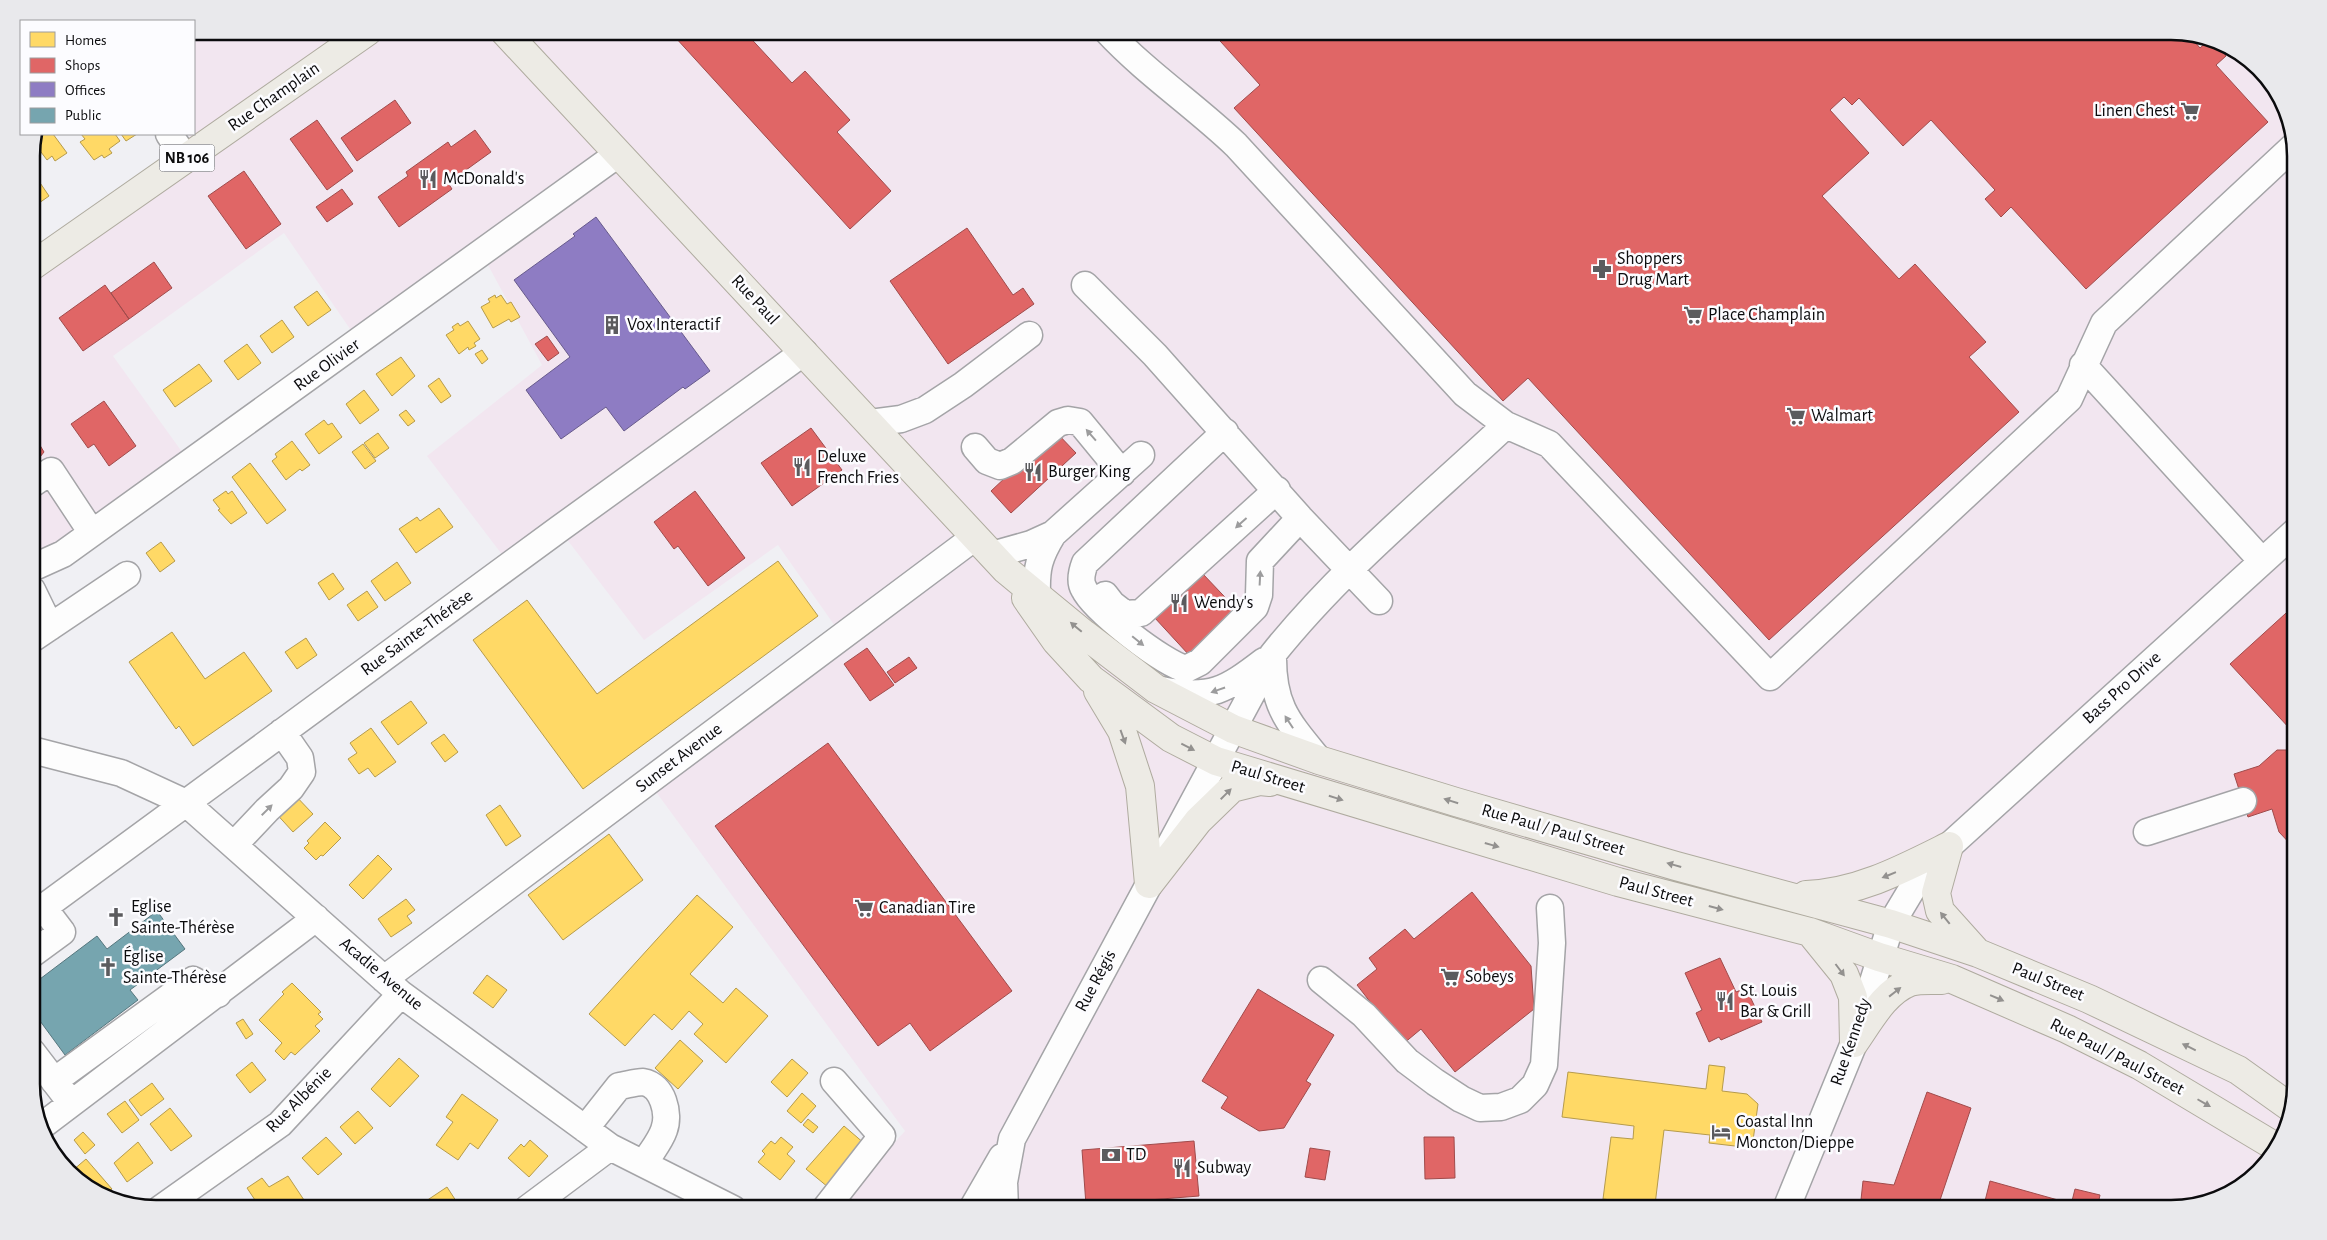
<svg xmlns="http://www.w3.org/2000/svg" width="2327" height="1240" font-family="'Alegreya Sans',sans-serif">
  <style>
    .commercial { fill: #f2e6f0 }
    .homes { fill: #ffd966; stroke: #b69b4b }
    .shops { fill: #e06666; stroke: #a04b4b }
    .offices { fill: #8e7cc3; stroke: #675a8c }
    .public { fill: #76a5af; stroke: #56777e }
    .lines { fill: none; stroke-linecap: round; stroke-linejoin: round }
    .minor-casing { stroke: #a4a4a7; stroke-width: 29 }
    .major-casing { stroke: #afab9f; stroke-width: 30 }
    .minor { stroke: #fdfdfd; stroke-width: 26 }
    .major { stroke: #edebe5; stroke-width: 28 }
    .oneway { fill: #9c9c9d }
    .oneway2 { fill: #93918f }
    .labels { text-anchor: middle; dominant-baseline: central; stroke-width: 5; stroke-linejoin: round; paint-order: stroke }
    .shield { fill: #fcfcff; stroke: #535356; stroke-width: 1 }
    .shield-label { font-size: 16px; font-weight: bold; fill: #0b0b0d }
    .street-label { font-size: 18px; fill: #0b0b0d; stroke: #fcfcff }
    .poi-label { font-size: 18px; fill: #0b0b0d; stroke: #fcfcff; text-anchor: start }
    .rim { fill: none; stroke: #0b0b0d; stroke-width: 2.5 }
  </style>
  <rect width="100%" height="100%" fill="#f0f0f4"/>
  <!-- commercial -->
  <path class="commercial" d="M194 31H2171L2226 44 2275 87 2295 148 2296 1084 2283 1139 2234 1192 2171 1209H835L905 1131 648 781 842 636 778 545 644 640 559 529 510 565 427 456 542 365 482 254 359 342 284 233 113 356 190 463 32 568V266L199 150 188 134H194Z"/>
  <!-- homes -->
  <path class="homes" d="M36 134H53L67 153 55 161 52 156 47 160 35 144 40 139Z
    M81 134H115L120 141 109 149 112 153 104 158 102 155 94 160 80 142 85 139Z
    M121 134H137L126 141Z
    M32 171 49 196 32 208Z
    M317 291 331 310 308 326 294 307Z
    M495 295 496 298 501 295 507 304 511 302 520 317 511 322 509 319 493 328 481 307 490 302 488 299Z
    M282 320 294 337 272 353 260 336Z
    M468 321 480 339 474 343 476 346 469 350 468 347 459 354 446 335 454 330 452 327 458 323 460 326Z
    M247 344 261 363 238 380 224 361Z
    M482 350 488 359 482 364 475 354Z
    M401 357 415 376 392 396 376 374Z
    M199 364 212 381 175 407 163 390Z
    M439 378 451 396 441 403 428 386Z
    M364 390 379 410 360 424 346 404Z
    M406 410 415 421 408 426 399 415Z
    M324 420 328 425 332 423 342 437 319 454 305 434Z
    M378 433 389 448 375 458 364 443Z
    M292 441 310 465 302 471 300 469 286 480 272 461 277 457 275 454Z
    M363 444 376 461 365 469 352 452Z
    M250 463 286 510 267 524 232 477Z
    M226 491 228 494 232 491 247 513 231 524 218 510 220 509 213 500Z
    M439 508 453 527 416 553 399 529 417 517 420 521Z
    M161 542 175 561 160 572 146 553Z
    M778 561 818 616 583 789 473 640 527 600 597 694Z
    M397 562 411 583 385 601 371 581Z
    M333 573 344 589 329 600 318 583Z
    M367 591 378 607 358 621 347 605Z
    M172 632 205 679 244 652 272 691 193 746 179 726 176 729 129 662Z
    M306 638 317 655 297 669 285 652Z
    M411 701 427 723 398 745 381 722Z
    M371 728 396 762 375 777 368 768 359 774 348 759 357 753 350 743Z
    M444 734 458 752 445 762 431 743Z
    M292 792 313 814 293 832 273 810Z
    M500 805 521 836 506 846 486 815Z
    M325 822 341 838 323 856 321 855 316 860 304 848 309 843 307 841Z
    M609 834 643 880 563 940 528 895Z
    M378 855 392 869 363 899 349 885Z
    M697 895 733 927 690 974 723 1003 736 988 768 1016 726 1063 694 1034 703 1024 689 1011 672 1030 654 1014 625 1046 589 1014Z
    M406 899 415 910 407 916 412 923 391 937 378 919Z
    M487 975 507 990 493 1008 473 993Z
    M292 983 321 1012 318 1014 323 1019 315 1026 320 1031 295 1055 291 1052 284 1060 275 1051 282 1043 259 1020 284 994 282 992Z
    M243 1019 253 1034 246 1039 236 1023Z
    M680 1040 703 1061 678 1089 655 1068Z
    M399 1058 419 1076 390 1107 371 1089Z
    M792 1059 808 1073 787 1097 771 1082Z
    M252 1062 266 1080 250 1093 236 1075Z
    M1709 1065 1725 1067 1722 1091 1747 1094 1758 1104 1752 1148 1709 1143 1710 1135 1664 1130 1655 1205 1603 1199 1611 1137 1633 1139 1634 1126 1562 1117 1568 1072 1706 1089Z
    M152 1083 164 1099 141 1116 129 1100Z
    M802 1093 816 1106 801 1123 787 1111Z
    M462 1094 498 1120 478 1149 470 1143 458 1160 436 1145 453 1122 446 1117Z
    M125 1101 139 1120 122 1133 107 1114Z
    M170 1108 192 1136 171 1151 150 1124Z
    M358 1111 373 1128 355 1144 340 1127Z
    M808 1119 818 1127 813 1133 803 1125Z
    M844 1126 865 1144 828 1187 806 1169Z
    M83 1132 95 1145 85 1154 74 1140Z
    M326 1137 342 1154 318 1175 302 1158Z
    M781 1137 793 1147 787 1154 795 1161 780 1180 758 1162 765 1154 762 1151 771 1141 775 1144Z
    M530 1140 548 1156 529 1177 508 1158 521 1144 524 1147Z
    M138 1142 153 1163 127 1182 114 1163Z
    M86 1159 112 1189 103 1196 72 1171Z
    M288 1176 310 1209H261L247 1188 262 1178 269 1187Z
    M447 1187 460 1207 457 1209H423L420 1205Z
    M247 1201 252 1209H236Z"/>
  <!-- shops -->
  <path class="shops" d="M681 31H744L792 83 805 71 850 120 837 132 891 191 850 229 675 37Z
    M1211 31H2171L2189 35 2200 48 2209 40 2213 41 2226 56 2216 65 2268 122 2086 289 2011 207 2001 217 1985 199 1995 190 1931 120 1903 146 1859 98 1852 105 1844 97 1830 110 1869 153 1822 196 1899 279 1915 264 1986 342 1969 357 2019 412 1769 640 1528 378 1503 401 1234 108 1260 85Z
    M395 100 411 123 357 161 341 138Z
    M317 120 353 171 327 190 290 139Z
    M475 130 491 152 448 183 452 189 399 227 378 197 408 176 406 172 448 142 451 147Z
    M244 171 281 224 246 249 208 196Z
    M342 189 353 204 327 222 316 207Z
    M967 228 1013 295 1023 288 1034 304 948 364 890 281Z
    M154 262 172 288 129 319 111 293Z
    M105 285 129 319 83 351 59 318Z
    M547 336 559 353 548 361 535 344Z
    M104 401 136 446 109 466 94 444 88 448 71 424Z
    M811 428 842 470 792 506 761 463Z
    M1055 431 1076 453 1011 513 991 491Z
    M32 432 44 452 32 467Z
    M695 491 745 558 708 586 678 546 674 549 654 522Z
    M1202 573 1241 614 1189 655 1154 617Z
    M2296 604V850L2279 832 2272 809 2248 817 2234 774 2259 766 2277 750H2291V730L2230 664Z
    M867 648 894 685 870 701 844 664Z
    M909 657 917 668 895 683 887 672Z
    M828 743 1012 991 930 1051 910 1023 878 1046 715 826Z
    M1472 892 1531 966 1534 1009 1455 1072 1421 1029 1403 1044 1357 985 1377 969 1369 958 1405 929 1414 939Z
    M1720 958 1736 992 1746 988 1762 1022 1721 1040 1719 1037 1709 1042 1696 1013 1702 1010 1685 973Z
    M1258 989 1334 1035 1306 1081 1311 1084 1284 1128 1259 1131 1221 1108 1228 1097 1202 1081Z
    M1927 1092 1971 1108 1937 1209H1860L1863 1181 1894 1185Z
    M1424 1137H1454L1455 1178 1425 1179Z
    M1194 1141 1199 1196 1086 1205 1082 1150Z
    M1310 1148 1330 1151 1325 1180 1305 1177Z
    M1990 1181 2058 1200 2056 1209H1983Z
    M2075 1189 2100 1195 2097 1209H2070Z
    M2121 1204 2141 1209H2120Z"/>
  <!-- offices -->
  <path class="offices" d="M596 217 710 371 685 389 683 387 624 431 606 407 561 439 526 390 570 357 514 280 575 236 573 234Z"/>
  <!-- public -->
  <path class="public" d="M157 911 185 949 130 990 138 1000 65 1055 32 1010V985L97 936 107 949Z"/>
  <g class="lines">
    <!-- minor casing -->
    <g class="minor-casing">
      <path id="minor" d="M1107 31C1146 73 1194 105 1236 145L1465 394 1506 425 1549 444 1770 677 2069 399 2104 323 2295 145
        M169 134 186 159
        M1085 285 1155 355 1300 518 1379 601
        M2083 365 2262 561
        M870 423 901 419 925 410 963 385 1029 335
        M1225 432 1085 563C1082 571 1079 581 1084 589 1094 610 1164 664 1186 669L1200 662 1255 607 1259 595 1260 561 1300 518
        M975 447 987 461 1000 466 1012 461 1058 423 1068 420 1080 422 1122 473
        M32 484 51 471 92 533
        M992 555 1031 544 1053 534 1141 455
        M32 568 63 554 618 154
        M32 590 50 627
        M1037 595C1036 568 1039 557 1053 534
        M1105 595 1112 604 1125 614 1141 613 1277 490
        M32 639 127 575
        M1273 654C1272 706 1288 722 1319 760
        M1161 690C1211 700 1226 690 1264 661
        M32 750 121 773 186 803 401 994 610 1147 733 1209
        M2147 832 2243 801
        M234 845 267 810 291 788 302 772 300 758 282 732
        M32 916 559 529 804 352
        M32 954 62 932 43 907
        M384 979 975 537
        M1321 980 1364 1015 1407 1061 1435 1082 1461 1099 1480 1108 1501 1107 1520 1100 1535 1085 1544 1065 1552 943 1550 908
        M32 1052 65 1095
        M54 1081 193 980 218 994
        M43 1125 316 918
        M585 1129 619 1086C626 1085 636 1082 643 1082 663 1085 670 1114 664 1130 660 1142 650 1153 644 1164
        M160 1209 280 1124 401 994
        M527 1209 610 1147
        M825 1209 882 1136 834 1081
        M972 1209 1002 1157
        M1005 1209 1004 1182 1012 1139 1273 654C1341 569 1427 499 1506 425
        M1786 1209 1854 1043 1891 924 1915 884 1930 864 1949 846 2296 531"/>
    </g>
    <!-- major casing -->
    <g class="major-casing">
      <path id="major" d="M504 31 1006 570 1084 634 1156 689 1233 729 1319 760 1456 802 1676 866 1891 924 1978 953 2089 999 2238 1070 2290 1107
        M32 266 368 31
        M1026 598 1056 641 1091 679 1171 738 1216 761 1618 882 1810 932 1879 957 1952 979 2067 1029 2139 1065 2276 1147
        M1098 691 1122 731 1140 786 1149 884
        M1949 846 1936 893 1940 911 1975 950
        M1149 884 1198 821 1232 788 1260 781 1270 782
        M1806 895C1858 893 1903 869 1949 846
        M1810 932 1844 974 1853 997 1854 1043
        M1854 1043C1869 1022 1884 992 1910 982 1919 979 1932 980 1942 980"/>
    </g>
    <!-- minor -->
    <use href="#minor" class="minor"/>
    <!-- major -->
    <use href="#major" class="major"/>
  </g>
  <!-- one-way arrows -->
  <defs><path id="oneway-solid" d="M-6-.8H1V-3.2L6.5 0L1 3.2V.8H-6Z" transform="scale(1.25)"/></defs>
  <g class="oneway">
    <use href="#oneway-solid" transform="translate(1091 435) rotate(-131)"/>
    <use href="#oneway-solid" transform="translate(1241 523) rotate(138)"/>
    <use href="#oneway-solid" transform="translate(1260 578) rotate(-87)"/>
    <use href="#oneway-solid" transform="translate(1138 641) rotate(39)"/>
    <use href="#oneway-solid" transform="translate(1218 690) rotate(161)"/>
    <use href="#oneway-solid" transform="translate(1289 722) rotate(-123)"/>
    <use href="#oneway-solid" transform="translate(267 810) rotate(-45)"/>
  </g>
  <g class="oneway2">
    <use href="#oneway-solid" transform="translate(1076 627) rotate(-140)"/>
    <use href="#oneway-solid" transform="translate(1123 737) rotate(70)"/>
    <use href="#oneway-solid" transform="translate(1188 747) rotate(27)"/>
    <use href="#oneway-solid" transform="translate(1226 794) rotate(-45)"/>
    <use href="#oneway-solid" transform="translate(1336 798) rotate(17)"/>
    <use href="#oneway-solid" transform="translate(1451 801) rotate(-163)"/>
    <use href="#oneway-solid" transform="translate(1492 845) rotate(16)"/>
    <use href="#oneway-solid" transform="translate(1674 865) rotate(-164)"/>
    <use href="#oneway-solid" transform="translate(1889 875) rotate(158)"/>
    <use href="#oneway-solid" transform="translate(1716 908) rotate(15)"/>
    <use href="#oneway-solid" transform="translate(1945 918) rotate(-129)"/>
    <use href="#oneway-solid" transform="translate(1840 970) rotate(53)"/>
    <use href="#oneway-solid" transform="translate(1895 992) rotate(-38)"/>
    <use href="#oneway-solid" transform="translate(1997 998) rotate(23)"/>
    <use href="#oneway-solid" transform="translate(2189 1047) rotate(-154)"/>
    <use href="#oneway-solid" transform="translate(2204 1103) rotate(30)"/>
  </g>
  <!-- icons -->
  <defs>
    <g id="supermarket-bare" transform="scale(1.5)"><path d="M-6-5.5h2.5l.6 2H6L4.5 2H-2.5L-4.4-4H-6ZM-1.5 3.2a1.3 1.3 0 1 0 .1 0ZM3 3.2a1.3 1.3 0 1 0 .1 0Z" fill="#5b5b5e" stroke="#fcfcff" stroke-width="2.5" paint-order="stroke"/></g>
    <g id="restaurant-bare" transform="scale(1.5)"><path d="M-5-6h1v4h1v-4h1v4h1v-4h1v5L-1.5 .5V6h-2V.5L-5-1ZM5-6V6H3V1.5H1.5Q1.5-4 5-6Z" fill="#5b5b5e" stroke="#fcfcff" stroke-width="2.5" paint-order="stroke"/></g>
    <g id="pharmacy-bare" transform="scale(1.5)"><path d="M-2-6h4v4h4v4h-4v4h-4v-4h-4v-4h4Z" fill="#5b5b5e" stroke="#fcfcff" stroke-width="2.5" paint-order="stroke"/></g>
    <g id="building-bare" transform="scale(1.5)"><path d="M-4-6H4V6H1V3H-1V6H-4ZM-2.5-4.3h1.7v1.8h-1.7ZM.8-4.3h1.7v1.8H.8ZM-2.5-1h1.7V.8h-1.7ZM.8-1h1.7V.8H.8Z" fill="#5b5b5e" stroke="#fcfcff" stroke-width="2.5" paint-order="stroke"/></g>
    <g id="church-bare" transform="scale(1.5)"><path d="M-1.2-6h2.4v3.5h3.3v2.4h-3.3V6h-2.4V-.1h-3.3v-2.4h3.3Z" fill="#5b5b5e" stroke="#fcfcff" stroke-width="2.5" paint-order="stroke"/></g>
    <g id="hotel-bare" transform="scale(1.5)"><path d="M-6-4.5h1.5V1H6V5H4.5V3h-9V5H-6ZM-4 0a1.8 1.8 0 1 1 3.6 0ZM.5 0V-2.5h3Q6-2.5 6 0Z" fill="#5b5b5e" stroke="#fcfcff" stroke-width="2.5" paint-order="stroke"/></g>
    <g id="bank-bare" transform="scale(1.5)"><path d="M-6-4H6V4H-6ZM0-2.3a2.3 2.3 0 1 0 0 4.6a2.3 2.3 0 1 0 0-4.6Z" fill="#5b5b5e" stroke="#fcfcff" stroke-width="2.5" paint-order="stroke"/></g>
  </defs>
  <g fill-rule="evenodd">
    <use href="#supermarket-bare" x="2190" y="111"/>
    <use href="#restaurant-bare" x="428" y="179"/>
    <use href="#pharmacy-bare" x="1602" y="269"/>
    <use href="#supermarket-bare" x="1693" y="315"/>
    <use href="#building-bare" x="612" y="325"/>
    <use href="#supermarket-bare" x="1796" y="416"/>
    <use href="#restaurant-bare" x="802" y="467"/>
    <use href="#restaurant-bare" x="1033" y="472"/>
    <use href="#restaurant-bare" x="1179" y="603"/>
    <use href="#supermarket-bare" x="864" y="908"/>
    <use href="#church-bare" x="116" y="917"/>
    <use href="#church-bare" x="108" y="967"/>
    <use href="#supermarket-bare" x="1450" y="977"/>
    <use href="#restaurant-bare" x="1725" y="1001"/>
    <use href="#hotel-bare" x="1721" y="1132"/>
    <use href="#bank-bare" x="1111" y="1155"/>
    <use href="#restaurant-bare" x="1182" y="1168"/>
  </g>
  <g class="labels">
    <!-- shield labels -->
    <rect class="shield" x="159.5" y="144.5" width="55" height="27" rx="4"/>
    <g class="shield-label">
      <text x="187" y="158">NB 106</text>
    </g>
    <!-- street labels -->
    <g class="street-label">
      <text transform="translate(274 97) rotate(-35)">Rue Champlain</text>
      <text transform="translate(755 300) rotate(47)">Rue Paul</text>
      <text transform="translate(327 365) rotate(-36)">Rue Olivier</text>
      <text transform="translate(417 633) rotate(-36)">Rue Sainte-Thérèse</text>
      <text transform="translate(2122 688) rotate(-42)">Bass Pro Drive</text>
      <text transform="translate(679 758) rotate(-37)">Sunset Avenue</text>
      <text transform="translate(1268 777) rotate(17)">Paul Street</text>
      <text transform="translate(1553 830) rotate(16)">Rue Paul / Paul Street</text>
      <text transform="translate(1656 892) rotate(15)">Paul Street</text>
      <text transform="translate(381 974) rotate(40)">Acadie Avenue</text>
      <text transform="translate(1096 981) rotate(-62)">Rue Régis</text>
      <text transform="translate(2048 982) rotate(22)">Paul Street</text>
      <text transform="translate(1851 1042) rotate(-71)">Rue Kennedy</text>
      <text transform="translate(2117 1057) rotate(27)">Rue Paul / Paul Street</text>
      <text transform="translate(299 1100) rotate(-45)">Rue Albénie</text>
    </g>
    <!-- poi labels -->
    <g class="poi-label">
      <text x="2175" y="111" text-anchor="end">Linen Chest</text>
      <text x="443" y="179">McDonald's</text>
      <text x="1617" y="259">Shoppers<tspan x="1617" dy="21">Drug Mart</tspan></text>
      <text x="1708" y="315">Place Champlain</text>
      <text x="627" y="325">Vox Interactif</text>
      <text x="1811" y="416">Walmart</text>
      <text x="817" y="457">Deluxe<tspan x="817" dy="21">French Fries</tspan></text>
      <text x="1048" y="472">Burger King</text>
      <text x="1194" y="603">Wendy's</text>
      <text x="131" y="907">Eglise<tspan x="131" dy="21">Sainte-Thérèse</tspan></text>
      <text x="879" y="908">Canadian Tire</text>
      <text x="123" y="957">Église<tspan x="123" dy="21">Sainte-Thérèse</tspan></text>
      <text x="1465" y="977">Sobeys</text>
      <text x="1740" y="991">St. Louis<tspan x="1740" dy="21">Bar &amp; Grill</tspan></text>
      <text x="1736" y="1122">Coastal Inn<tspan x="1736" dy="21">Moncton/Dieppe</tspan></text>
      <text x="1126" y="1155">TD</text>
      <text x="1197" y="1168">Subway</text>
    </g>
  </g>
  <!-- crop -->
  <path d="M0 0H2327V1240H0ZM156 40H2171A116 116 0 0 1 2287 156V1084A116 116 0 0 1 2171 1200H156A116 116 0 0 1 40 1084V156A116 116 0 0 1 156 40Z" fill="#e9e9ec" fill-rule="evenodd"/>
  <path class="rim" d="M156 40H2171A116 116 0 0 1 2287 156V1084A116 116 0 0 1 2171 1200H156A116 116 0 0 1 40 1084V156A116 116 0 0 1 156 40Z"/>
  <!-- legend -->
  <rect x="20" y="20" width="175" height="115" fill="#fcfcff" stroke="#9c9c9e"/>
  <rect x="30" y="32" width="25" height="15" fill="#ffd966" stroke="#9c9c9e"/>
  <text x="65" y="45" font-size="15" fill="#0b0b0d">Homes</text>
  <rect x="30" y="58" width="25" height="15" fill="#e06666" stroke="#9c9c9e"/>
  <text x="65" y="70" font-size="15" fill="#0b0b0d">Shops</text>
  <rect x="30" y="82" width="25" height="15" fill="#8e7cc3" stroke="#9c9c9e"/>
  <text x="65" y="95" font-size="15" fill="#0b0b0d">Offices</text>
  <rect x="30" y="108" width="25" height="15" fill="#76a5af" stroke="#9c9c9e"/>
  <text x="65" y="120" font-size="15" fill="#0b0b0d">Public</text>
</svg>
